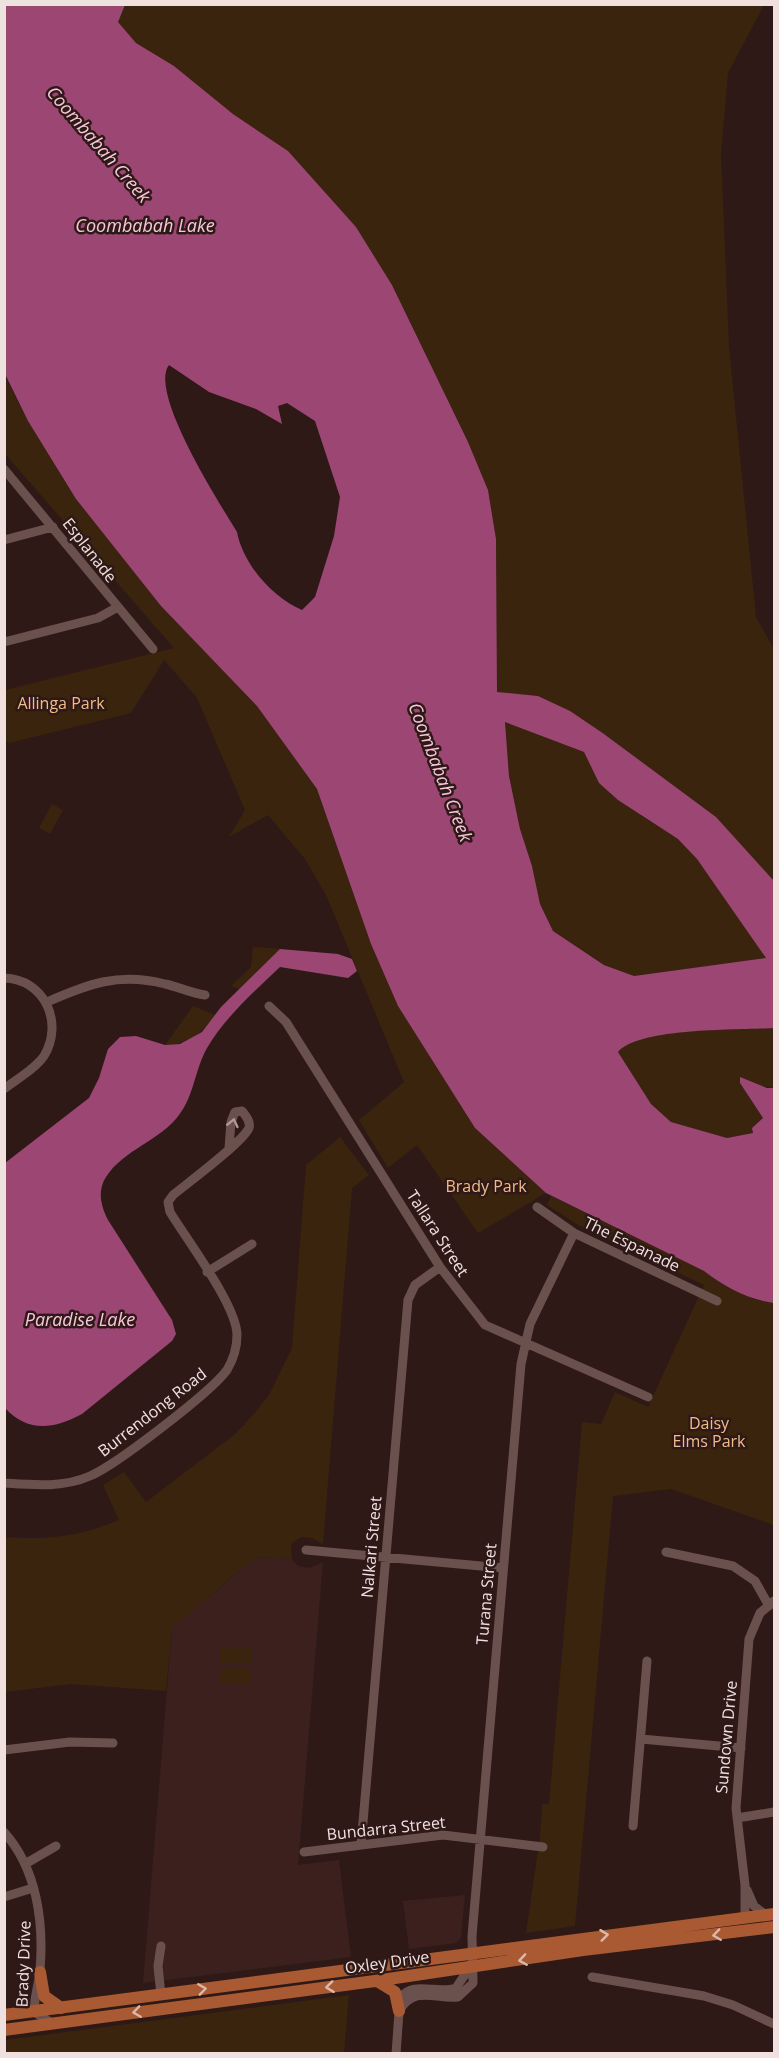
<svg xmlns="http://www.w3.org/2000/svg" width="779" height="2058" font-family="'Open Sans',sans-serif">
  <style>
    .built { fill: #3c201d }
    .green { fill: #3a240d }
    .water { fill: #9c4674; fill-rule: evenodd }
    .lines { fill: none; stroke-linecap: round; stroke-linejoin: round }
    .minor { stroke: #6b514e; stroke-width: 9 }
    .major { stroke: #a95a32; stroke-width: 12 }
    .oneway { stroke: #ae9996 }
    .oneway2 { stroke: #dbb8ab }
    .labels { text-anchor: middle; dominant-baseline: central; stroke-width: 5; stroke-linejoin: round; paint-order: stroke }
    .street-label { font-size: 16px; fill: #f0e1df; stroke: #2e1917 }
    .park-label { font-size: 16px; fill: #f3bb87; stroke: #2e1917 }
    .water-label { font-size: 18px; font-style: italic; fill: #f8c7de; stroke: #2e1917 }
  </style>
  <rect width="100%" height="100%" fill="#2e1917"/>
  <!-- built -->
  <path class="built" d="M256 1557 292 1559 298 1566 310 1568 323 1562 298 1865 339 1860 351 1957 143 1983 172 1628Z
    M465 1895 461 1938 456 1943 409 1949 403 1901Z"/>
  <!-- green -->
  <path class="green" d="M125 4 764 5 728 73 721 154 729 347 756 617 774 649V881L716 817 604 734 538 696 497 693 496 539 488 490 468 442 392 285 356 227 288 151 233 114 174 66 136 43 117 22Z
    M4 374 28 421 76 499 161 606 257 706 317 789 371 944 398 1006 475 1128 546 1193 478 1233 417 1145 388 1168 359 1120 404 1082 326 895 305 859 268 815 229 837 245 810 197 698 164 660 131 713 9 743 5 740V690L174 648 5 454Z
    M505 722 584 752 599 783 642 816 678 839 697 859 766 958 634 976 605 965 553 931 540 904 532 866 520 829 509 776Z
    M52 804 63 810 50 834 39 828Z
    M253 947 280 949 239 989 231 986 251 967Z
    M193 1006 215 1015C202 1033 189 1044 165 1045Z
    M774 1028V1088L740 1083 763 1118 753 1128 754 1133 727 1138 671 1122 651 1104 618 1052C639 1027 741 1030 774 1028Z
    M340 1137 369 1175 352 1188 323 1544 312 1538 301 1537 291 1544 292 1559 256 1557 172 1628 166 1691 71 1684 5 1692V1537C48 1540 78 1537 119 1520L103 1485 124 1472 146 1502 234 1435 254 1414 269 1395 292 1348 306 1165Z
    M551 1196 704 1271C724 1287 749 1300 774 1303V1525L671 1489 613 1496 575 1926 526 1933 540 1837 542 1804H549L582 1422 601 1424 615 1392 648 1407 704 1285 580 1226 547 1205Z
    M220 1648H252V1663H220Z
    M220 1668H251V1683H220Z
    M349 1995 344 2053H5V2040Z"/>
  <!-- water -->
  <path class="water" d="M5 4 125 5 118 22 136 43 174 66 233 114 288 151 356 227 392 285 468 442 488 490 496 539 497 692 538 696 570 711 604 734 716 817 774 881V1028C741 1030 639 1027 618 1052L651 1104 671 1122 727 1138 753 1133 752 1128 763 1118 740 1083V1077L767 1088H774V1303C750 1300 724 1287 704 1271L546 1193 475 1128 398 1006 371 944 317 789 257 706 161 606 76 499 28 421 5 374ZM169 365 209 392 256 409 282 424 278 406 287 403 315 421 340 497 334 536 315 597 302 610C272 597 243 564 237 532 220 504 148 392 169 365ZM505 722 584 752 599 783 618 800 678 839 697 859 766 958 634 976 604 965 553 931 540 904 532 866 520 829 509 776Z
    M280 949 338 954 352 959 357 971 348 978 280 967C254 992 226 1016 207 1048 195 1069 194 1096 179 1115 161 1140 123 1150 106 1177 97 1191 101 1206 108 1220L172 1320 176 1334 172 1341 82 1414C54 1429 28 1433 5 1408V1163L89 1098 99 1078 108 1049 120 1037 136 1036 165 1045 180 1044 202 1032 221 1007Z"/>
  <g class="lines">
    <!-- minor -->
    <path class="minor" d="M4 469 153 649
      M4 540 53 527
      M4 642 98 618 116 608
      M4 978C45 979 64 1023 44 1056 35 1069 17 1079 4 1089
      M47 1002C88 984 119 972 165 984 179 987 191 993 205 995
      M269 1006 286 1022 440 1267 485 1325 648 1397
      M537 1207 574 1233 717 1301
      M207 1272 252 1244
      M4 1483C33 1485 63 1488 90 1476 116 1465 211 1392 227 1370 233 1360 237 1347 237 1335 237 1306 187 1240 170 1212L168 1202 173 1195C189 1182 242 1143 249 1128 251 1122 246 1116 242 1111L235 1112 231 1122 229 1148
      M306 1550 503 1568
      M666 1552 733 1566 755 1581 769 1606
      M641 1739 741 1748
      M4 1750 70 1742 113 1743
      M737 1818 774 1812
      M633 1826 647 1661
      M4 1832C37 1869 44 1922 40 1970 39 1984 34 1997 34 2012L52 2023
      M361 1845 408 1300 415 1285 440 1267
      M304 1852 443 1835 543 1847
      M25 1864 56 1846
      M747 1890 754 1906 766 1915
      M4 1897 33 1888
      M745 1918V1885L736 1808 749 1639 760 1613 774 1601
      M161 1946 158 1966 161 1995
      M592 1977 704 1996 733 2005 774 2024
      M399 2011C415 1985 433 1999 458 1997L473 1983 472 1936 521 1364 530 1324 574 1233
      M396 2054 400 1998C414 1980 437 1995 456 1988L470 1967"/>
    <!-- major -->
    <path class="major" d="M40 1972 44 1996 61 2008
      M377 1981 395 1992 399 2011
      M4 2015C262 1983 518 1947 774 1914
      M4 2030 375 1981 583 1950 774 1927"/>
  </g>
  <!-- one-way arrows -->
  <defs><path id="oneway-chevron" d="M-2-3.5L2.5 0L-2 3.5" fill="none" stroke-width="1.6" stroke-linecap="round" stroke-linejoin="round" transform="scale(1.5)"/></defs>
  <use class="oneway" href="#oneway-chevron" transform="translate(233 1123) rotate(-77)"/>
  <g class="oneway2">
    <use href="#oneway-chevron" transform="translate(604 1935) rotate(-7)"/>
    <use href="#oneway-chevron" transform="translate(717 1935) rotate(172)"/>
    <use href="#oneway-chevron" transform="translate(523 1960) rotate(171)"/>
    <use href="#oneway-chevron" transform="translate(330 1987) rotate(173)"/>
    <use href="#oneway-chevron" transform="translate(202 1989) rotate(-8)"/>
    <use href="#oneway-chevron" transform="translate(137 2012) rotate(172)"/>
  </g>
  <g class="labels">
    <!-- street labels -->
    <g class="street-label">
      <text transform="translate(90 550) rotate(52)">Esplanade</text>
      <text transform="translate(438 1233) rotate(57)">Tallara Street</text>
      <text transform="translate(632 1244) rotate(26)">The Espanade</text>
      <text transform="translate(152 1412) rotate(-38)">Burrendong Road</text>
      <text transform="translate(371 1547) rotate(-85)">Nalkari Street</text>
      <text transform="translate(486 1594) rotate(-85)">Turana Street</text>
      <text transform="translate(726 1737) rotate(-85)">Sundown Drive</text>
      <text transform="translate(386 1828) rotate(-6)">Bundarra Street</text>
      <text transform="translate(387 1962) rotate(-8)">Oxley Drive</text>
      <text transform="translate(23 1964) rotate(-88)">Brady Drive</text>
    </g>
    <!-- park labels -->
    <g class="park-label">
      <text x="61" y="703">Allinga Park</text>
      <text x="486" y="1186">Brady Park</text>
      <text x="709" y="1423">Daisy<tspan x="709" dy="18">Elms Park</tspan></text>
    </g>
    <!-- water labels -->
    <g class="water-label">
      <text transform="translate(99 144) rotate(49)">Coombabah Creek</text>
      <text x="145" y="225">Coombabah Lake</text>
      <text transform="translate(441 772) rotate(69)">Coombabah Creek</text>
      <text x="80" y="1319">Paradise Lake</text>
    </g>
  </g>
  <!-- border -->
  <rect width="779" height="2058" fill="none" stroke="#f0e1df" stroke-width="12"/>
</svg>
